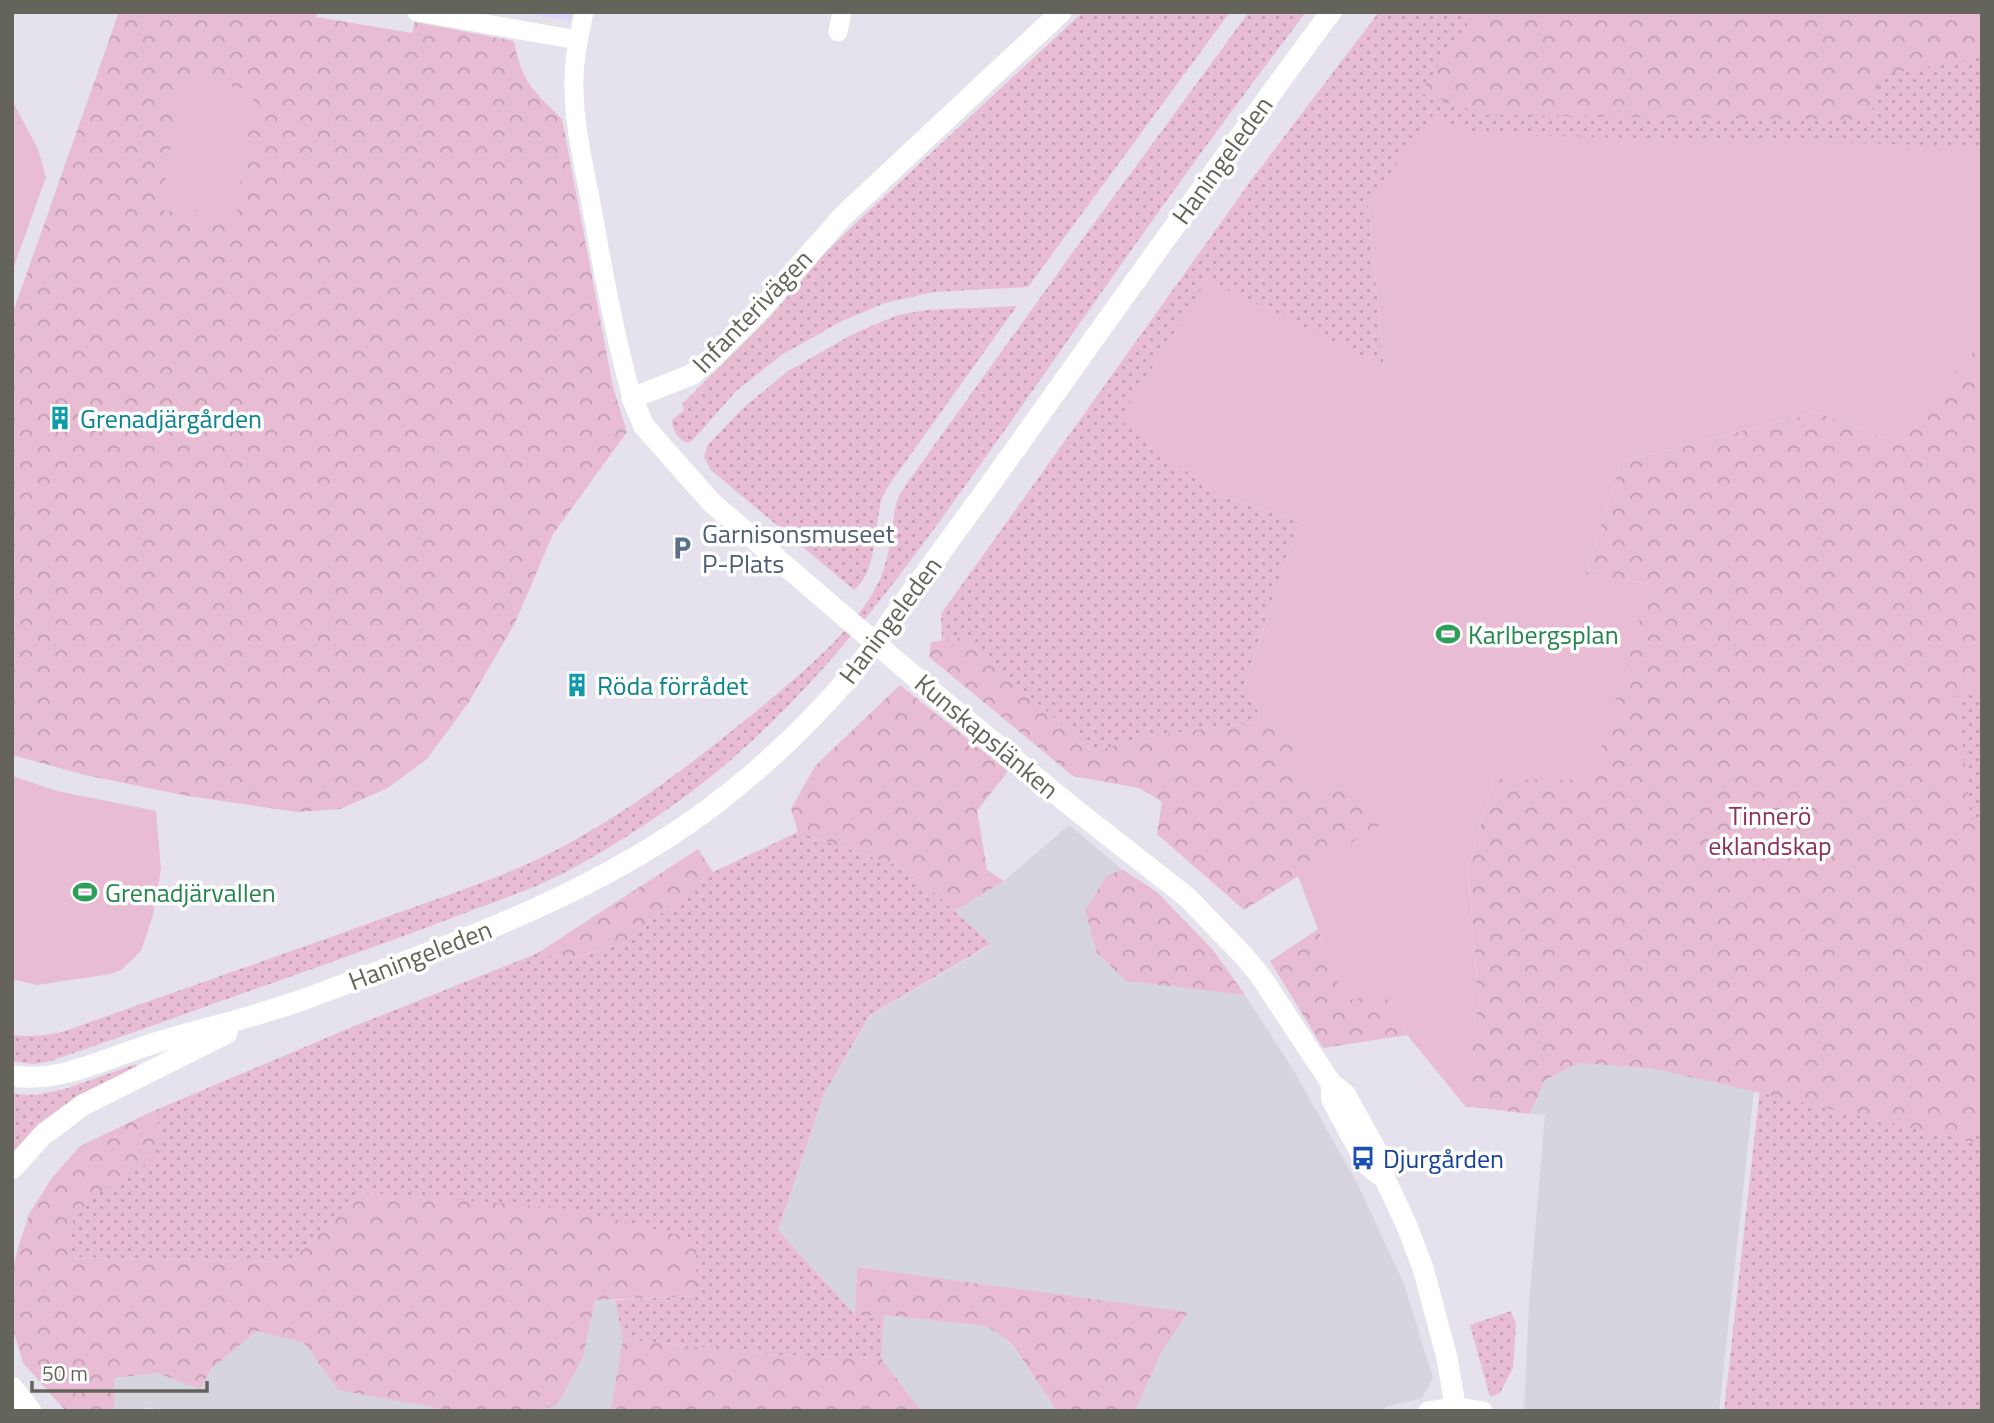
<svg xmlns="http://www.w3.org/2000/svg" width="1994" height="1423" font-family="'Titillium Web',sans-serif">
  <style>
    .commercial { fill: #e0d6ff }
    .industrial { fill: #d6d5dd }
    .grass { fill: url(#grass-dots) }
    .forest { fill: url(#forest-crowns) }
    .pitch { fill: #e8bdd4 }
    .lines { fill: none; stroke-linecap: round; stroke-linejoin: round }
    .street { stroke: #fff; stroke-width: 19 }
    .secondary { stroke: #fff; stroke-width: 21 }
    .labels { text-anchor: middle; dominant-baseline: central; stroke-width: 7; stroke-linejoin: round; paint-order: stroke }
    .street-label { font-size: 26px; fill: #64645a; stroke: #fff }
    .culture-label { font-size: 26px; fill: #0d838f; stroke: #fff; text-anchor: start }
    .service-label { font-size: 26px; fill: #4e5e75; stroke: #fff; text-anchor: start }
    .leisure-label { font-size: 26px; fill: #27864d; stroke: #fff; text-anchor: start }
    .park-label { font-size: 26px; fill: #8d315e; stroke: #fff }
    .transit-label { font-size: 26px; fill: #164399; stroke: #fff; text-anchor: start }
  </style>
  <defs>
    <pattern id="grass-dots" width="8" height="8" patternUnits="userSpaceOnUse" patternTransform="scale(1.75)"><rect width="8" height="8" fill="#e8bdd4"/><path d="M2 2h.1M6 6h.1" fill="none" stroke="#c09daf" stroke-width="1.8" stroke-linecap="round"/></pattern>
    <pattern id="forest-crowns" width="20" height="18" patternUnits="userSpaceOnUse" patternTransform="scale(1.75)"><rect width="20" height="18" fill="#e8bdd4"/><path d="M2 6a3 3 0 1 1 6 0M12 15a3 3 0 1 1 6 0" fill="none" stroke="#c09daf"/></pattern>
  </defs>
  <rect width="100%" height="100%" fill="#e5e2ee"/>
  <!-- commercial -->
  <path class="commercial" d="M518 12H572L571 21Z"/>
  <!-- industrial -->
  <path class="industrial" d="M1069 825 1122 869 1107 876 1097 953 1126 981 1245 995 1294 1071 1358 1185 1404 1284 1433 1378 1422 1398 1386 1407 1383 1411H1135L1161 1353 1187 1312 857 1267 855 1315 778 1230 824 1094 871 1015 991 945 955 911 1004 881Z
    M1579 1063 1656 1069 1754 1090 1719 1411 1524 1410 1529 1304 1545 1115 1530 1114 1545 1080Z
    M595 1300H615L623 1339 611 1409 613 1411H530L557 1406 583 1357Z
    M884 1315 987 1326 1011 1344 1057 1411H921L881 1358Z
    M257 1331 304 1343 338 1390 438 1408V1411H156L152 1407 135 1411H114V1378L157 1373 200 1389 211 1369Z"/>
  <!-- grass -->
  <path class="grass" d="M1083 12H1230L1028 287 933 292 885 303 842 321 783 354 736 391 693 440 687 443C678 439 672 430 672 420L684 410 682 404 770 317 826 252 859 220Z
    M1249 12H1306C1204 145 1108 283 1012 420 910 563 809 713 662 813 630 835 595 857 560 875 532 889 502 899 473 910 425 928 377 946 329 963 235 996 142 1030 47 1062L33 1064 12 1061V1035C32 1037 49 1036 68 1030 176 991 285 954 392 915 450 894 510 875 564 846 632 809 694 762 754 713 795 679 863 625 882 574 890 553 892 529 895 507L899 496 910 479 1073 252Z
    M1379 12H1982V1411H1724L1765 1043 1895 398 1368 203 1384 367 1217 495 1300 521 1245 684 1260 716 1258 722 1142 737 1093 752 962 637 942 640 941 614 1255 175Z
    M1017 306 891 482C887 488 883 494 881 502 874 528 877 573 854 590L711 470 704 457 707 446 742 409 788 371 855 333 898 315 926 310Z
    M798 832 908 869 991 944 870 1015 824 1094 778 1230 855 1315H884L881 1358 777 1355 623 1339 615 1300 697 1296 361 1192 288 1262 67 1257 74 1215 164 1135 151 1112 352 1027 536 954 571 959 624 943 713 872Z
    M136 1064 137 1068 74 1098 38 1124 15 1151 12 1139V1094L35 1095 65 1089Z
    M1511 1311 1516 1324 1513 1368 1500 1393 1490 1397 1470 1325Z"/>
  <!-- forest -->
  <path class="forest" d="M119 12H317L316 17 412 33 415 22 514 41C522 82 533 91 562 119L613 387 627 432 553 534 515 623 469 702 427 759 388 788 340 809 297 812 188 796 85 775 12 755V315Z
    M1475 12H1982V51L1978 58 1881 75 1870 120 1485 115 1420 93Z
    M1982 342V690L1957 694 1971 817 1982 833V1118L1973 1142 1656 1069 1579 1063 1545 1080 1530 1114 1473 1107V1028L1479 1005 1468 869 1494 779 1650 584 1585 574 1621 462 1816 412 1894 441Z
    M962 637 1093 752 1142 737 1258 722 1293 739 1334 785 1387 821 1244 910 1157 834 1162 802 1139 788 1073 776 929 657 931 642Z
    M900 685 1008 771 977 811 987 870 1004 881 955 911 908 869 798 832 791 809 815 766Z
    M698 849 713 872 624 943 571 959 536 954Z
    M1122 869 1157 892 1213 950 1245 995 1126 981 1097 953 1085 910 1107 876Z
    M1318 929 1345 1000 1384 992 1407 1035 1323 1048 1270 961Z
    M151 1112 164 1135 150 1162 101 1192 74 1215 68 1257 288 1262 361 1192 570 1209 696 1239 697 1296 595 1300 583 1357 557 1406 530 1411H438L437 1408 338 1390 304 1343 257 1331 211 1369 200 1389 157 1373 114 1378V1411H66L23 1363 12 1326V1274L18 1248 29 1214 52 1178 80 1146Z
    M857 1267 1188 1312 1161 1353 1135 1411H1057L1012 1344 987 1326 884 1315H855Z
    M623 1339 777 1355 881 1358 921 1411H613L611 1409Z"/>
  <!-- pitch -->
  <path class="pitch" d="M181 79 255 90 235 221 161 210Z
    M12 100 38 149 46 177 12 272Z
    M1433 115 1472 134 1982 146V342L1894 441 1816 412 1621 462 1585 574 1650 584 1592 780 1494 779 1468 869 1479 1005 1473 1028V1107H1466L1407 1035 1384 993 1345 1001 1298 876 1386 821 1334 786 1302 788 1293 739 1258 722 1260 716 1245 685 1300 521 1217 495 1119 420 1207 280 1384 366 1368 203Z
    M12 776 57 791 156 811 161 869 153 915 141 951 121 970 110 974 37 985 12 979Z"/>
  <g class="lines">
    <!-- street -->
    <path class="street" d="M417 12 578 40
      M584 12C579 37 573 62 574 87 574 124 583 162 590 198 602 265 614 333 632 398
      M838 32 842 12
      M1428 1411 1455 1407 1483 1411"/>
    <!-- secondary -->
    <path class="secondary" d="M1061 12 844 215 758 312 712 358 691 375 632 398 644 426 711 502 929 689 1077 811 1187 897 1244 956 1261 977 1331 1083 1345 1094 1380 1157 1385 1179 1407 1226 1423 1268 1447 1358 1456 1411
      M12 1076C61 1083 104 1059 149 1045 200 1029 252 1018 302 1000 444 947 588 899 710 808 762 769 810 723 852 674 871 651 887 626 904 602 943 550 981 497 1019 444 1122 299 1225 155 1331 12
      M1331 1083 1332 1100 1367 1165 1385 1179
      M12 1169 42 1136 83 1105 227 1033
      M12 1387 31 1411"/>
  </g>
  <!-- icons -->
  <defs>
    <g id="building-bare" transform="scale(1.89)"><path d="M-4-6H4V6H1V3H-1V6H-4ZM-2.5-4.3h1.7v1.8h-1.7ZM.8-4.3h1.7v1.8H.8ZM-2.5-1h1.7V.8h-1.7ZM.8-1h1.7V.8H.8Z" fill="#0f9aa8" stroke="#fff" stroke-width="2.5" paint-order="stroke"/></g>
    <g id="parking-bare" transform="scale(1.89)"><path d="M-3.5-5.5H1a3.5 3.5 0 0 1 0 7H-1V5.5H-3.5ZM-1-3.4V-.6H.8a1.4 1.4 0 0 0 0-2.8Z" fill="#5c6f8a" stroke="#fff" stroke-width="2.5" paint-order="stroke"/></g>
    <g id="stadium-bare" transform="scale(1.89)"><path d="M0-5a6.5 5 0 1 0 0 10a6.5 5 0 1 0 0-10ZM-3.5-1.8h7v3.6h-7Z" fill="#2e9e5b" stroke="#fff" stroke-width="2.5" paint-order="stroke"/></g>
    <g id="bus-bare" transform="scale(1.89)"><path d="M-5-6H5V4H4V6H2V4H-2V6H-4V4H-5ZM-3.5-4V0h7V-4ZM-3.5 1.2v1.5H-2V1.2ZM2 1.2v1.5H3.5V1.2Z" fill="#1a4fb4" stroke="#fff" stroke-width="2.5" paint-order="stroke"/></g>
  </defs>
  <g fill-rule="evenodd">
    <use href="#building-bare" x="60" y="418"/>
    <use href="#parking-bare" x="682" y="548"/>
    <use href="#stadium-bare" x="1448" y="634"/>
    <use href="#building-bare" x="577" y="685"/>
    <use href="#stadium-bare" x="85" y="892"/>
    <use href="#bus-bare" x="1363" y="1158"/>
  </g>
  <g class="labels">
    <!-- street labels -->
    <g class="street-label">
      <text transform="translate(1222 160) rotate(-54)">Haningeleden</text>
      <text transform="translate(752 311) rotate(-46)">Infanterivägen</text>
      <text transform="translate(890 620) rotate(-53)">Haningeleden</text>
      <text transform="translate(987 736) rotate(40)">Kunskapslänken</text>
      <text transform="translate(420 955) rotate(-21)">Haningeleden</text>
    </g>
    <!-- culture labels -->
    <g class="culture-label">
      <text x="80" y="418">Grenadjärgården</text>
      <text x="597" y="685">Röda förrådet</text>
    </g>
    <!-- service labels -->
    <g class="service-label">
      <text x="702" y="533">Garnisonsmuseet<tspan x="702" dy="30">P-Plats</tspan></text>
    </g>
    <!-- leisure labels -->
    <g class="leisure-label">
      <text x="1468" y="634">Karlbergsplan</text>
      <text x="105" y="892">Grenadjärvallen</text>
    </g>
    <!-- park labels -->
    <g class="park-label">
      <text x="1770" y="815">Tinnerö<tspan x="1770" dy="30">eklandskap</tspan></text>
    </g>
    <!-- transit labels -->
    <g class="transit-label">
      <text x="1383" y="1158">Djurgården</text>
    </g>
  </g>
  <!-- border -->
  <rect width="1994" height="1423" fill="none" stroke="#64645a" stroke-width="28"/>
  <!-- scale -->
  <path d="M32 1381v10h175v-10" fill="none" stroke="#64645a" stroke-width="3.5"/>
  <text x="42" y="1381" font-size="21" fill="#64645a" stroke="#ffffff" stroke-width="5" paint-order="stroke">50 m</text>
</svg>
